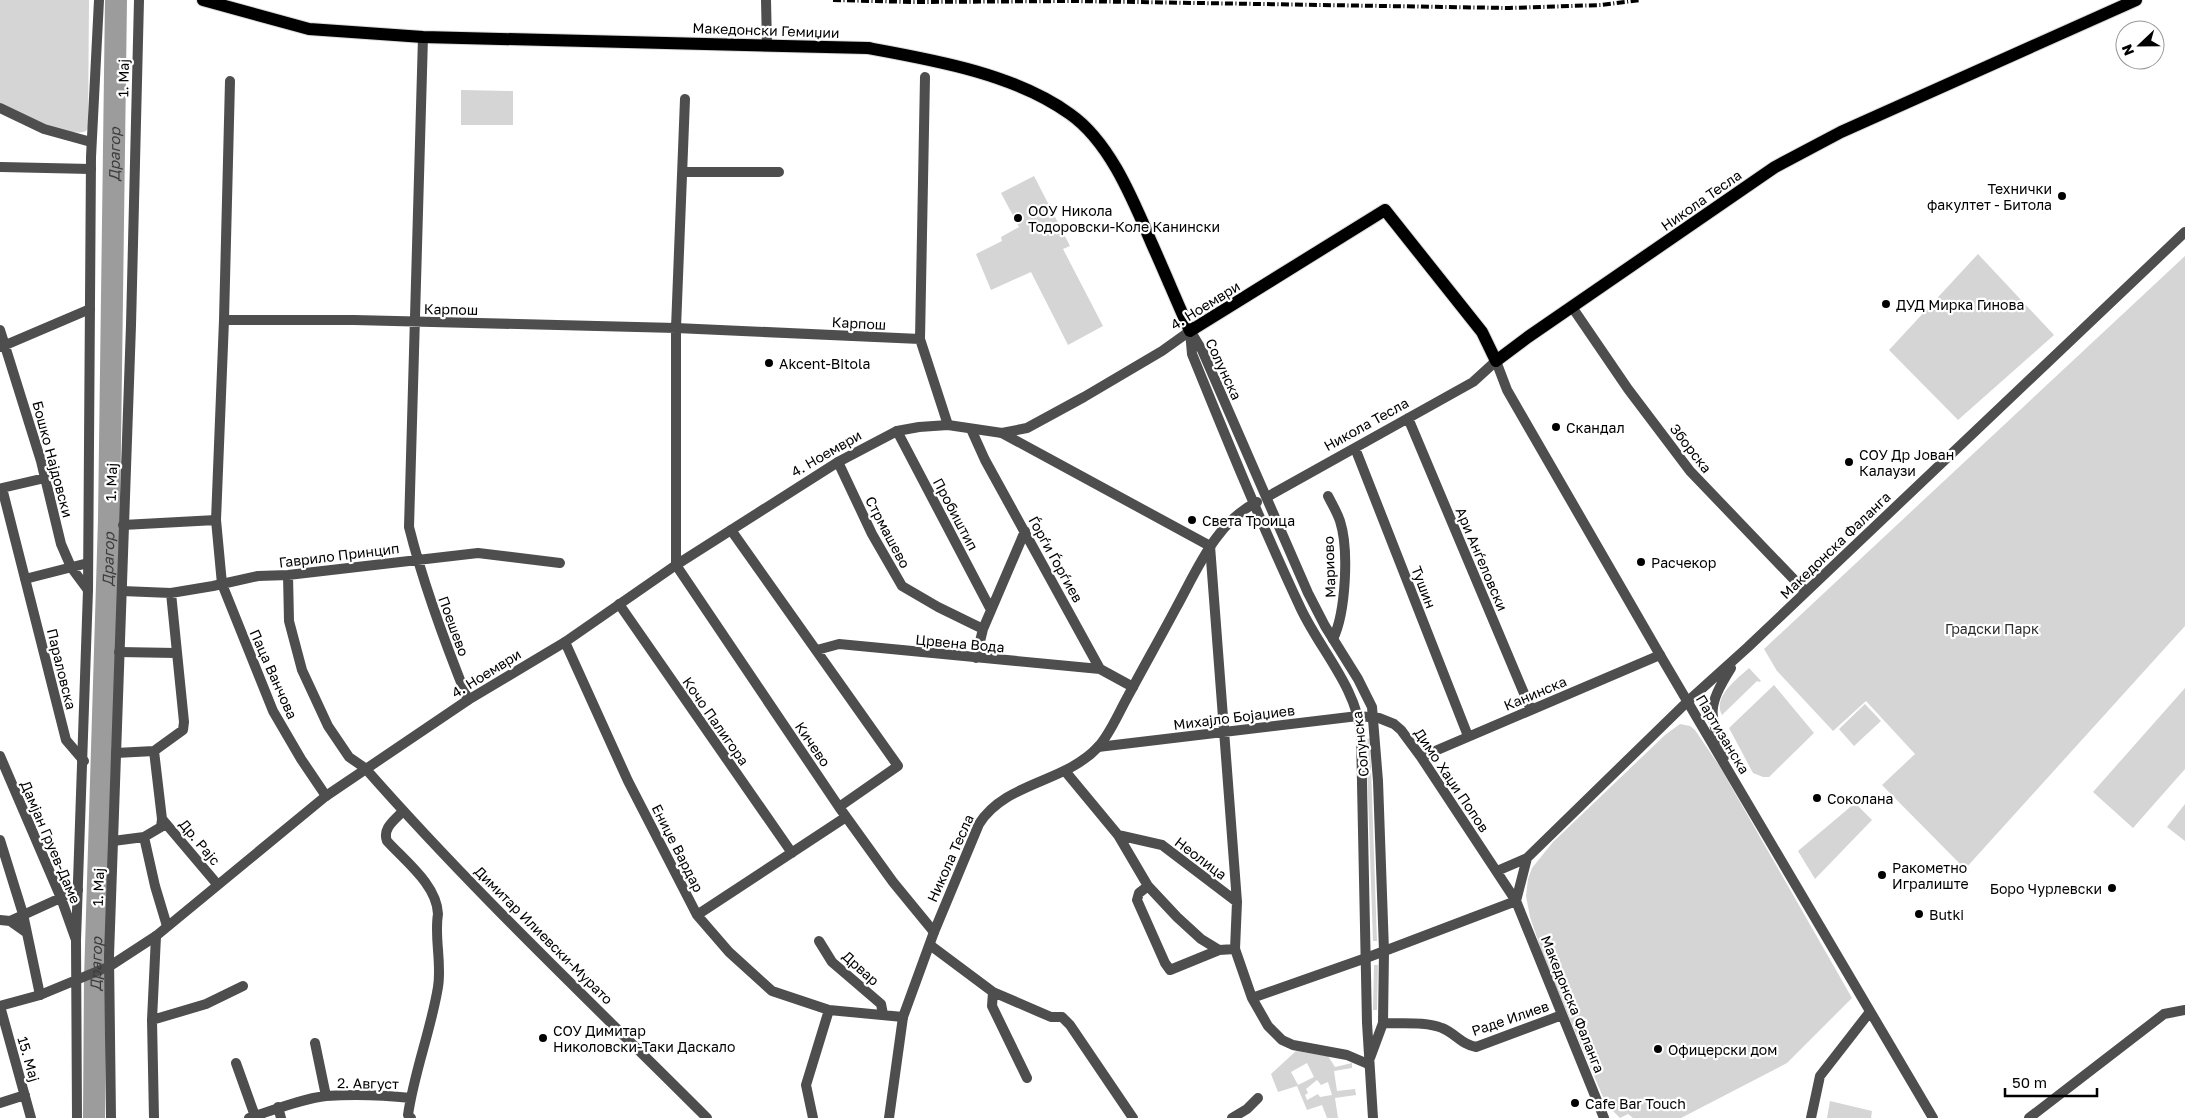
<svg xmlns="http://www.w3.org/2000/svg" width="2185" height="1118" font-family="'Golos Text',sans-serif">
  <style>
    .green { fill: #d5d5d5; fill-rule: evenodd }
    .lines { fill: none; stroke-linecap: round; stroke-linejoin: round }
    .river { stroke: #9c9c9c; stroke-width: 22 }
    .primary-casing { stroke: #dbdbdb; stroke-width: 14 }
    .minor { stroke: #4e4e4e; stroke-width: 10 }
    .tertiary { stroke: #4e4e4e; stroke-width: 10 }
    .primary { stroke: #000; stroke-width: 12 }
    .rail { stroke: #000; stroke-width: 4; stroke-dasharray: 8 2.5 1 2.5; stroke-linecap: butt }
    .poi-dot { fill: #000; stroke: #fff; stroke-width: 2 }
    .labels { text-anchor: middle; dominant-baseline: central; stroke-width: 4.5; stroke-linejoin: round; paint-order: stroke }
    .street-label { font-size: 14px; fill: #000; stroke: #fff }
    .poi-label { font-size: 14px; fill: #000; stroke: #fff; text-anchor: start }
    .park-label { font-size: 14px; fill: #2c2c2c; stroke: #fff }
    .water-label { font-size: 15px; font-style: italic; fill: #3d3d3d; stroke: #fff }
  </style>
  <rect width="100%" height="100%" fill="#fff"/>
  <!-- green -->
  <path class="green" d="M0 0H89L88 128 86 131C65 139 20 113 0 104Z
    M461 90 513 91V125H461Z
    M1034 176 1070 246 1063 249 1103 326 1068 345 1031 272 991 290 976 254 1002 241 1001 237 1019 227 1001 193Z
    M1978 254 2054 335 1958 420 1889 350Z
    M2185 256V626L1965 869 1882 785 1915 754 1866 701 1833 731 1777 671 1764 649Z
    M1749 668 1761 681 1759 682 1757 681 1722 715C1712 697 1738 678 1749 668Z
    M1774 685 1814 733 1769 777H1763L1753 773 1729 728Z
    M2185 688V769L2133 828 2093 792Z
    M1865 704 1881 721 1854 746 1839 729Z
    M1680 724 1690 726 1695 730 1720 767 1852 998 1787 1063 1681 1118H1633L1628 1114 1620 1118 1606 1104 1545 961 1530 917 1526 896 1528 879 1532 868 1553 842 1665 735Z
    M1370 738 1377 941H1373L1366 739Z
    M1855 803 1872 820 1815 879 1798 851Z
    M2185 804V841L2167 827Z
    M1374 965H1378L1377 1010H1373Z
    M1296 1051 1328 1056 1335 1067 1352 1063V1068L1334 1071 1337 1091 1355 1089 1356 1095 1335 1098 1338 1118H1327L1322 1105 1307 1110 1297 1086 1278 1092 1271 1074ZM1307 1063 1314 1077 1298 1085 1291 1072ZM1317 1080 1321 1085 1328 1082 1332 1095 1320 1097 1318 1094 1307 1100 1305 1095 1308 1093 1306 1089Z
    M1830 1101 1872 1111 1871 1118H1827Z"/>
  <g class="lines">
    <!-- river -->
    <path class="river" id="s1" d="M94 1118 95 979 109 519 116 0"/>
    <!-- primary casing -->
    <g class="primary-casing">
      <path id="primary" d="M203 0 309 29 423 37 868 48C934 60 1015 74 1070 114 1110 142 1133 200 1152 244 1165 273 1177 302 1190 331L1385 210 1482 332 1496 361 1528 337 1775 167 1841 132 2136 0"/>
    </g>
    <!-- minor -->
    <path class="minor" d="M766 0 767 45
      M423 37 409 527C424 587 445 643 468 700
      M925 77 920 339 948 425
      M230 81 224 320 216 520 222 584 273 711 301 759 326 796
      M685 99 676 328V565L839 807 893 882 934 932
      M0 108 44 129 91 142
      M1 167 91 169
      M683 172H779
      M1572 307 1628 389 1690 471 1805 591
      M224 320H354L676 328 920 339
      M0 330 41 461 61 544 71 567 88 590
      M1 347 90 309
      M1408 418 1531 710
      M971 429 985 460 1100 669 1133 687
      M897 431 991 610
      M1002 433 1210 546 1237 902 1235 949 1252 998 1366 958 1516 901 1527 858
      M1355 448 1468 736
      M838 462 872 534 902 586 938 607 983 629
      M45 478 2 488 66 740 84 761
      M1328 496C1332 504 1337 512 1340 521 1349 549 1346 612 1333 639
      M1267 497 1473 382 1496 361
      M123 525 216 520
      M731 530 898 766 839 807
      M288 575 289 621 302 670 328 726 349 757 365 768
      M25 579 88 563
      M122 591 171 593 213 586 258 576 288 575 478 553 560 563
      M619 604 792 853
      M565 642 628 781 697 915 729 952 772 991 829 1010 903 1017
      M817 650 839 644 1100 669
      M119 652 176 653
      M976 658 983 629 1025 531
      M1098 747 1358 716 1379 718 1394 724 1401 730 1421 757 1516 901 1604 1118
      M116 753 154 751
      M0 756 61 898 76 940
      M1421 757 1660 655
      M1065 771 1118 835 1148 886 1177 917 1201 939 1219 950
      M403 811C395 820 382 828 387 841 405 861 437 885 438 914 434 937 442 963 438 987 431 1030 414 1072 408 1115L411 1118
      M162 819 217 884
      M1118 835 1162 845 1237 902
      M144 837 155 886 167 926
      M0 840 23 914 40 995
      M113 841 144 837 161 827 162 819 154 751 183 730 184 722 171 593
      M1497 871 1527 858 1687 702
      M1148 886 1139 893 1137 900 1165 963 1170 970 1219 950 1235 949
      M697 915 846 817
      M0 920 10 921 27 933
      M10 921 78 890
      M819 941 832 962 881 1004 883 1014
      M930 945 993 992 1051 1017H1062L1070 1025 1133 1118
      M993 992 992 1006 1027 1078
      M1252 998 1268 1026 1282 1040 1293 1045 1347 1055 1368 1064
      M0 1006 31 1118
      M152 1020 206 1004 243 986
      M1383 1023C1401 1024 1425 1021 1442 1028 1455 1033 1462 1045 1476 1047L1562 1015
      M315 1043 326 1096
      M236 1063 255 1116
      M0 1103 25 1095
      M278 1107 281 1118
      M154 1118 152 1020 156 936
      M249 1118C274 1110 300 1099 326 1096 354 1094 383 1095 411 1098
      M813 1118 806 1085 829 1010
      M1232 1118 1247 1109 1258 1098
      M2029 1118 2164 1014 2185 1010"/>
    <!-- tertiary -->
    <path class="tertiary" d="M1190 331 1192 354C1227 440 1262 526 1301 609 1321 651 1357 688 1361 735L1367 1023 1373 1118
      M1191 332 1202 350 1308 593 1325 626 1358 679 1372 707 1378 781 1384 951 1383 1023 1370 1058
      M1496 361 1507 390 1660 655 1933 1118
      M1687 702 1748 647 2185 232
      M1725 756C1709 714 1706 708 1731 668
      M365 768C473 891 592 1003 707 1118
      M0 1006 40 995 110 966 156 936 326 796 468 700 565 642 676 565 838 462 897 431 919 427 948 425 1002 433 1027 428 1084 397 1162 351 1190 331
      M77 1118 76 940 88 590 91 157 99 0
      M111 1118 109 956 131 325 139 0
      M889 1118 903 1017 934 932 979 824C1005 782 1065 783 1098 747 1110 734 1118 714 1127 698 1143 668 1160 638 1176 608 1197 570 1216 522 1257 502
      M1811 1118 1820 1076 1869 1013"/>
    <!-- primary -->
    <use href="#primary" class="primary"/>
    <!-- rail -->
    <path class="rail" d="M833 0 914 2 1073 1 1509 8 1601 5 1640 0"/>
  </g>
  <!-- markers -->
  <g class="poi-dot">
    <circle cx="2062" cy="196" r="5"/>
    <circle cx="1018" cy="218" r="5"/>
    <circle cx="1886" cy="304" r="5"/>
    <circle cx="769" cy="363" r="5"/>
    <circle cx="1556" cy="427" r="5"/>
    <circle cx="1849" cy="462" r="5"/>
    <circle cx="1192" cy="520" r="5"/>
    <circle cx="1641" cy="562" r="5"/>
    <circle cx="1817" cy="798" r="5"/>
    <circle cx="1882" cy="875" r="5"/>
    <circle cx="2112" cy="888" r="5"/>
    <circle cx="1919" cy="914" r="5"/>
    <circle cx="543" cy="1038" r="5"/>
    <circle cx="1658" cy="1049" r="5"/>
    <circle cx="1575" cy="1103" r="5"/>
  </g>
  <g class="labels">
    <!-- street labels -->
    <g class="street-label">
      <text transform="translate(766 30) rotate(2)">Македонски Гемиџии</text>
      <text transform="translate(123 78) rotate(-89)">1. Мај</text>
      <text transform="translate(1701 200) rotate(-35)">Никола Тесла</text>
      <text transform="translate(1205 305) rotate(-32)">4. Ноември</text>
      <text transform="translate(451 309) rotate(1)">Карпош</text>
      <text transform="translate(859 323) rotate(3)">Карпош</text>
      <text transform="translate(1224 369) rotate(65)">Солунска</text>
      <text transform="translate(1366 424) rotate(-29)">Никола Тесла</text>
      <text transform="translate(1691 448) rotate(52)">Зборска</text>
      <text transform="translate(826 453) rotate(-30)">4. Ноември</text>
      <text transform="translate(53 459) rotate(75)">Бошко Најдовски</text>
      <text transform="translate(111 482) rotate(-88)">1. Мај</text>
      <text transform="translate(956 514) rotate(62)">Пробиштип</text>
      <text transform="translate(888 532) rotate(62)">Стрмашево</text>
      <text transform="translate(1835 545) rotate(-44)">Македонска Фаланга</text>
      <text transform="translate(339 555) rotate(-7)">Гаврило Принцип</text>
      <text transform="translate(1056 559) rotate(61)">Ѓорѓи Ѓорѓиев</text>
      <text transform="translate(1482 559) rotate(67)">Ари Анѓеловски</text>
      <text transform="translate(1329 567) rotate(-92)">Мариово</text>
      <text transform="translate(1424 587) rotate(69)">Тушин</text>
      <text transform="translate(454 626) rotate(70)">Поешево</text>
      <text transform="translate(960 643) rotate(5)">Црвена Вода</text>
      <text transform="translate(62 669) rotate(76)">Параловска</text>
      <text transform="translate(486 673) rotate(-32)">4. Ноември</text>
      <text transform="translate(274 674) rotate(66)">Паца Ванчова</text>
      <text transform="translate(1535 693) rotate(-23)">Канинска</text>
      <text transform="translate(1234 717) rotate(-7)">Михајло Бојаџиев</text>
      <text transform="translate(716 721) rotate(55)">Кочо Палигора</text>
      <text transform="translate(1723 734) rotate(59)">Партизанска</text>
      <text transform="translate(813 744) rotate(56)">Кичево</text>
      <text transform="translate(1360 744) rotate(-96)">Солунска</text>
      <text transform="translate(1452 780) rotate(56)">Димо Хаџи Попов</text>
      <text transform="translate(51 842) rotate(67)">Дамјан Груев-Даме</text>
      <text transform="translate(200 842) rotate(50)">Др. Рајс</text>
      <text transform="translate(678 848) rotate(63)">Ениџе Вардар</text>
      <text transform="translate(950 858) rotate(-66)">Никола Тесла</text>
      <text transform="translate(1201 858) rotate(37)">Неолица</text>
      <text transform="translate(98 887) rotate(-88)">1. Мај</text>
      <text transform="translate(544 935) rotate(45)">Димитар Илиевски-Мурато</text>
      <text transform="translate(861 968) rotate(42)">Дрвар</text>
      <text transform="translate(1573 1004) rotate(68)">Македонска Фаланга</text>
      <text transform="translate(1510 1018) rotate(-19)">Раде Илиев</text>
      <text transform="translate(29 1059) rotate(74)">15. Maj</text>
      <text transform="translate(368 1083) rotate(1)">2. Август</text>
    </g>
    <!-- poi labels -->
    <g class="poi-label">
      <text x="2052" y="188" text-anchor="end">Технички<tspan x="2052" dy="16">факултет - Битола</tspan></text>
      <text x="1028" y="210">ООУ Никола<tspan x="1028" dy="16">Тодоровски-Коле Канински</tspan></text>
      <text x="1896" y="304">ДУД Мирка Гинова</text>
      <text x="779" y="363">Akcent-Bitola</text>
      <text x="1566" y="427">Скандал</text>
      <text x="1859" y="454">СОУ Др Јован<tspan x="1859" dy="16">Калаузи</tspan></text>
      <text x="1202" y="520">Света Троица</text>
      <text x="1651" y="562">Расчекор</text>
      <text x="1827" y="798">Соколана</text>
      <text x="1892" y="867">Ракометно<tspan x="1892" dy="16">Игралиште</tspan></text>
      <text x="2102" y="888" text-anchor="end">Боро Чурлевски</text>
      <text x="1929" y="914">Butki</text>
      <text x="553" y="1030">СОУ Димитар<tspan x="553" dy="16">Николовски-Таки Даскало</tspan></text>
      <text x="1668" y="1049">Офицерски дом</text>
      <text x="1585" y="1103">Cafe Bar Touch</text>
    </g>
    <!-- park labels -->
    <g class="park-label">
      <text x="1992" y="628">Градски Парк</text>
    </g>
    <!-- water labels -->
    <g class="water-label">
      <text stroke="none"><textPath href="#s1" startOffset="964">Драгор</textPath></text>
      <text stroke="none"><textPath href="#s1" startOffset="559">Драгор</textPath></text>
      <text stroke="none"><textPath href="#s1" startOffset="154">Драгор</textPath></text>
    </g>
  </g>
  <!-- north arrow -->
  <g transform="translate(2140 45) rotate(248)"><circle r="24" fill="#ffffff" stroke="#999999"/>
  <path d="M0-4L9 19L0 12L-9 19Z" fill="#000000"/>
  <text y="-8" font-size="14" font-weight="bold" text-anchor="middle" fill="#000000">N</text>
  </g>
  <!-- scale -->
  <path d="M2005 1088v8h92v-8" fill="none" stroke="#000000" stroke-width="2.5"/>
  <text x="2012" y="1088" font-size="15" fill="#000000" stroke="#ffffff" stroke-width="4" paint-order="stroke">50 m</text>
</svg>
